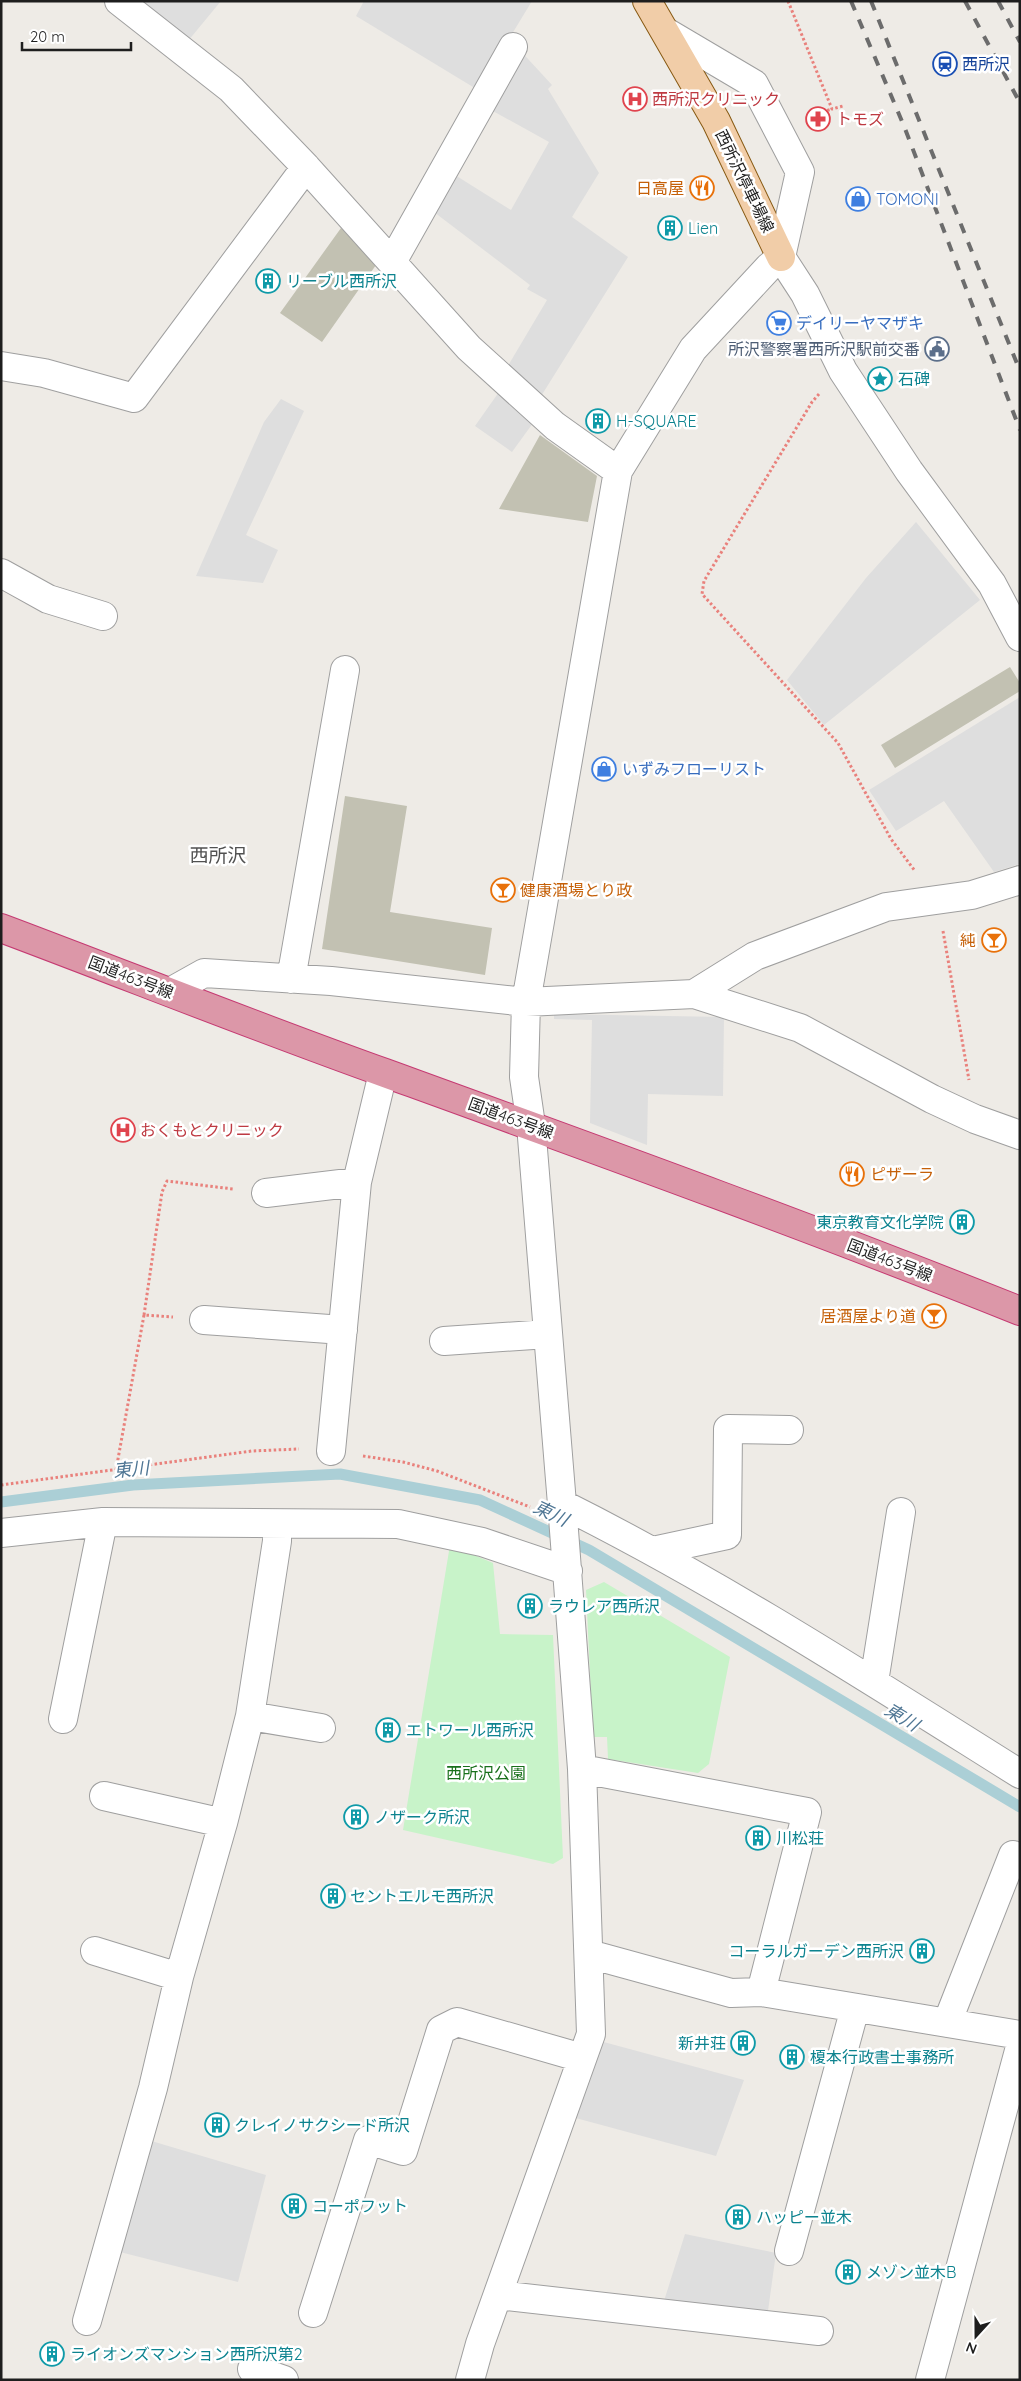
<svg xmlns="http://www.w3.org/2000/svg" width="1021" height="2381" font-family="Quicksand,'Noto Sans JP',sans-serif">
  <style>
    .construction { fill: #c2c1b2 }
    .park { fill: #c8f3c9 }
    .parking { fill: #dedede }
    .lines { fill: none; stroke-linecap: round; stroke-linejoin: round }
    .stream { stroke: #abcfd6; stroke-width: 11 }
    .minor-casing { stroke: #9f9f9f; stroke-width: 30 }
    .major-casing { stroke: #875912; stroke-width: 30 }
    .highway-casing { stroke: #c53a72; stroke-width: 30 }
    .path { stroke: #e9817c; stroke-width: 3; stroke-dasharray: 2.5 2.5; stroke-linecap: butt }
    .minor { stroke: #fff; stroke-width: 28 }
    .major { stroke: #f1cda8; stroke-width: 28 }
    .highway { stroke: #dc97a8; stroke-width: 28 }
    .rail { stroke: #6c6c6c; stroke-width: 4; stroke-dasharray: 10 10; stroke-linecap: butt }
    .labels { text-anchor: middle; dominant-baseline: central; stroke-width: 5; stroke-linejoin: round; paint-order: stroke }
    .transit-label { font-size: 16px; fill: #164399; stroke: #fff; text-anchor: start }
    .health-label { font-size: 16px; fill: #be3a42; stroke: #fff; text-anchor: start }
    .street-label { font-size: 16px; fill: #1e1e1e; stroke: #fff }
    .food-label { font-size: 16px; fill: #c56008; stroke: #fff; text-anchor: end }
    .shop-label { font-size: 16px; fill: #366cbe; stroke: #fff; text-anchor: start }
    .culture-label { font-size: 16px; fill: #0d838f; stroke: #fff; text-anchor: start }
    .service-label { font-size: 16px; fill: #4e5e75; stroke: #fff; text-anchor: end }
    .park-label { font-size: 16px; fill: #19701b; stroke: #fff }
    .water-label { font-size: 18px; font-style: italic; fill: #4f7694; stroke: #fff }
    .quarter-label { font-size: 19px; fill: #515151; stroke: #fff }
  </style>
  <rect width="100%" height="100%" fill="#eeebe6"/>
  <!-- construction -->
  <path class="construction" d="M341 228 376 265 322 342 280 313Z
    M540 435 597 476 588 522 499 509Z
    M1010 667 1020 683V691L895 768 881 745Z
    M345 796 407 806 390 912 492 928 485 975 322 949Z"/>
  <!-- park -->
  <path class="park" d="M450 1545 493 1563 500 1634 553 1635 563 1858 553 1864 403 1830Z
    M604 1582 730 1657 709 1764 698 1773 608 1759 607 1737H593L586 1590Z"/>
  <!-- parking -->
  <path class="parking" d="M135 1H221L188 41Z
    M364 1H532L478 90 356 16Z
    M517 47 552 85 548 89 599 173 572 217 628 257 538 401 506 369 547 300 527 289 530 285 426 206 447 170 511 210 549 142 482 105Z
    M499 392 533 423 512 452 475 426Z
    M281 399 304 411 246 535 278 550 263 583 196 576 264 422Z
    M916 522 980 600 824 725 787 680 866 578Z
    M1020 697V864L994 872 944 801 896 831 869 790Z
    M554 1014 724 1017 723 1096 648 1094 647 1145 590 1123 592 1020 554 1019Z
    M600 2041 744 2080 716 2156 572 2117Z
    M148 2140 266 2175 238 2282 116 2251Z
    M685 2234 776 2253 768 2311 664 2301Z"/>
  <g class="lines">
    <!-- stream -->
    <path class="stream" d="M1 1502 133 1485 340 1474 480 1500 589 1550 1020 1807"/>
    <!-- minor casing -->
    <g class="minor-casing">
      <path id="minor" d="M119 1 231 89 306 167 469 348 555 426 618 471
        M666 32 754 84 800 172 781 257 769 267 693 349 618 471 526 1002 524 1077 531 1125 562 1504C720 1583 870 1680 1020 1774
        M781 257 805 294 843 371 909 471 992 584 1020 637
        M392 262 513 47
        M1 366 44 373 134 398 306 167
        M1 573 48 599 103 616
        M291 979 345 670
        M170 992 204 973 331 981 526 1002 694 994 800 1028 932 1099 975 1119 1020 1135
        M694 994 755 956 886 907 972 895 1020 880
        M266 1193 357 1182
        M204 1320 343 1330
        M444 1341 548 1334
        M331 1451 357 1182 383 1073
        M1 1533 103 1522 398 1524 482 1542 568 1571
        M653 1551 727 1535 728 1429 789 1430
        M874 1682 901 1512
        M250 1716 321 1728
        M63 1719 103 1522
        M582 1769 807 1812 761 1992 1020 2035
        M104 1796 223 1823
        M95 1951 179 1977
        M589 1954 731 1993 761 1992
        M947 2023 1013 1855
        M789 2251 855 2008
        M498 2295 819 2331
        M313 2313 368 2140 403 2151 441 2030 457 2022 582 2058
        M87 2321 153 2088 179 1977 223 1823 250 1716 277 1541V1524
        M252 2369 284 2380
        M470 2380 480 2344 591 2034 582 1769 562 1504
        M930 2380 1020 2047"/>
    </g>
    <!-- major casing -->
    <g class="major-casing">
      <path id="major" d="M647 1 716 121 781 257"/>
    </g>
    <!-- highway casing -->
    <g class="highway-casing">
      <path id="highway" d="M1 928C129 976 256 1027 385 1073 597 1150 810 1227 1020 1311"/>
    </g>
    <!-- path -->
    <path class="path" d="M788 1 832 109 843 106
      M808 116 832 109
      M819 394 812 402 704 581 702 594 838 743 891 839 915 871
      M943 931 969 1080
      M144 1315 162 1192 167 1181 233 1189
      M363 1456 403 1462 437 1471 530 1507
      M116 1470 144 1315 173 1317
      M1 1485 252 1451 299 1449"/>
    <!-- minor -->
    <use href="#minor" class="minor"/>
    <!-- major -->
    <use href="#major" class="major"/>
    <!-- highway -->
    <use href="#highway" class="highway"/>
    <!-- rail -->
    <path class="rail" d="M851 1 904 126 1020 430
      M871 1 1020 371
      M965 1 1020 103
      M998 1 1020 42"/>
  </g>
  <!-- icons -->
  <defs>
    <g id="station-ring" transform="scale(1.25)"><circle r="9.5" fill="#fff" stroke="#1a4fb4" stroke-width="1.5"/><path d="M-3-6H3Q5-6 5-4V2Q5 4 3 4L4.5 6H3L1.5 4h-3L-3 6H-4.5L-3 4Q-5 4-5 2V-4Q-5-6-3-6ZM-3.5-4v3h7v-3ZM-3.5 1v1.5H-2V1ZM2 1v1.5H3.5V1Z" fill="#1a4fb4"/></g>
    <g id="hospital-ring" transform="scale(1.25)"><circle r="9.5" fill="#fff" stroke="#e0444e" stroke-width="1.5"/><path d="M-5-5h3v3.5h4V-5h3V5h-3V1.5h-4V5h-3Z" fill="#e0444e"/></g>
    <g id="pharmacy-ring" transform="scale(1.25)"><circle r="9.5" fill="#fff" stroke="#e0444e" stroke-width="1.5"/><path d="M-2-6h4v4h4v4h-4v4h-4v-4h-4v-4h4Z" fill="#e0444e"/></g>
    <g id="restaurant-ring" transform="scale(1.25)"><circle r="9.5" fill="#fff" stroke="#e8710a" stroke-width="1.5"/><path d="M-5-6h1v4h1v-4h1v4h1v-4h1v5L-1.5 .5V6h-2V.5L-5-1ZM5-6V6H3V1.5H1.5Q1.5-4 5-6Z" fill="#e8710a"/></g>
    <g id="shop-ring" transform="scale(1.25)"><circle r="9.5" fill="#fff" stroke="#3f7fe0" stroke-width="1.5"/><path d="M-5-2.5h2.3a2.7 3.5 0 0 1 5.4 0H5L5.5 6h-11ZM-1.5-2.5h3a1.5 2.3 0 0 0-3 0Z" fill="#3f7fe0"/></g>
    <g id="building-ring" transform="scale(1.25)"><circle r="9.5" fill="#fff" stroke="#0f9aa8" stroke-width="1.5"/><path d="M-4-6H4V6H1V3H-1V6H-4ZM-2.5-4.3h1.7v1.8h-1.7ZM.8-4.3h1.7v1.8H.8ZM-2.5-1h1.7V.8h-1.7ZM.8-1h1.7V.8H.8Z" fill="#0f9aa8"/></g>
    <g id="supermarket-ring" transform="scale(1.25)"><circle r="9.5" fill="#fff" stroke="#3f7fe0" stroke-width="1.5"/><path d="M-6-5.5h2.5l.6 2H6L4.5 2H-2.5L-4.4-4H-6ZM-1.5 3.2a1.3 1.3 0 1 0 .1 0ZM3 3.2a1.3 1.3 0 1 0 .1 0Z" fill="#3f7fe0"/></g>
    <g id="civic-ring" transform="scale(1.25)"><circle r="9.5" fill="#fff" stroke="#5c6f8a" stroke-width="1.5"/><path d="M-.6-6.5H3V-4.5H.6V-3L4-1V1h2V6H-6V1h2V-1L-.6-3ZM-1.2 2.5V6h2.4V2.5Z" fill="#5c6f8a"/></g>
    <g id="sight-ring" transform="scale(1.25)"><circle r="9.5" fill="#fff" stroke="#0f9aa8" stroke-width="1.5"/><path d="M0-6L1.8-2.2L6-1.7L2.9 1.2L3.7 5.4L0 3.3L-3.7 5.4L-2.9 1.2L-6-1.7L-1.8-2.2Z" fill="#0f9aa8"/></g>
    <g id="bar-ring" transform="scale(1.25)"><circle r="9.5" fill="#fff" stroke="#e8710a" stroke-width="1.5"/><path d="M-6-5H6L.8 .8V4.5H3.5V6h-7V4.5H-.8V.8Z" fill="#e8710a"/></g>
  </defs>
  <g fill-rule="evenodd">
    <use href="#station-ring" x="945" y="64"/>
    <use href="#hospital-ring" x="635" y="99"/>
    <use href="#pharmacy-ring" x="818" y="119"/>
    <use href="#restaurant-ring" x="702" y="188"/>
    <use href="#shop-ring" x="858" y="199"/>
    <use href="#building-ring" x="670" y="228"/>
    <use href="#building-ring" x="268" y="281"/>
    <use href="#supermarket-ring" x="779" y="323"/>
    <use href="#civic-ring" x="937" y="349"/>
    <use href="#sight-ring" x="880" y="379"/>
    <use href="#building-ring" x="598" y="421"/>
    <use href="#shop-ring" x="604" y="769"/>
    <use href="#bar-ring" x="503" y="890"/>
    <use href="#bar-ring" x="994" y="940"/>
    <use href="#hospital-ring" x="123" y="1130"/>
    <use href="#restaurant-ring" x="852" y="1174"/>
    <use href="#building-ring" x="962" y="1222"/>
    <use href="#bar-ring" x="934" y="1316"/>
    <use href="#building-ring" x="530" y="1606"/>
    <use href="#building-ring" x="388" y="1730"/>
    <use href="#building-ring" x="356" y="1817"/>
    <use href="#building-ring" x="758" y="1838"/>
    <use href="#building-ring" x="333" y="1896"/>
    <use href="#building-ring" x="922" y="1951"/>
    <use href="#building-ring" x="743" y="2043"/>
    <use href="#building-ring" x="792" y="2057"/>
    <use href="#building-ring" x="217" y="2125"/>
    <use href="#building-ring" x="294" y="2206"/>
    <use href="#building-ring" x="738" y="2217"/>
    <use href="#building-ring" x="848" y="2272"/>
    <use href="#building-ring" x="52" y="2354"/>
  </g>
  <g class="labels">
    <!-- transit labels -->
    <g class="transit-label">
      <text x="962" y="64">西所沢</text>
    </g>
    <!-- health labels -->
    <g class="health-label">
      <text x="652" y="99">西所沢クリニック</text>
      <text x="836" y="119">トモズ</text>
      <text x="140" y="1130">おくもとクリニック</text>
    </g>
    <!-- street labels -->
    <g class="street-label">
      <text transform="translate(745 181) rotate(64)">西所沢停車場線</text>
      <text transform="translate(131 977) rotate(21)">国道463号線</text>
      <text transform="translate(511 1118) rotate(20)">国道463号線</text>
      <text transform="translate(890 1260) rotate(21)">国道463号線</text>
    </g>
    <!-- food labels -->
    <g class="food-label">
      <text x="684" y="188">日高屋</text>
      <text x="520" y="890" text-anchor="start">健康酒場とり政</text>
      <text x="976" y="940">純</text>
      <text x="870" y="1174" text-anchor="start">ピザーラ</text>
      <text x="916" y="1316">居酒屋より道</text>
    </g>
    <!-- shop labels -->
    <g class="shop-label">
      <text x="876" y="199">TOMONI</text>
      <text x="796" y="323">デイリーヤマザキ</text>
      <text x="622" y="769">いずみフローリスト</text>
    </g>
    <!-- culture labels -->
    <g class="culture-label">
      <text x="688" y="228">Lien</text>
      <text x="286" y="281">リーブル西所沢</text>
      <text x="898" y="379">石碑</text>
      <text x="616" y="421">H-SQUARE</text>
      <text x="944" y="1222" text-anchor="end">東京教育文化学院</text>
      <text x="548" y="1606">ラウレア西所沢</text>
      <text x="406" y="1730">エトワール西所沢</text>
      <text x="374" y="1817">ノザーク所沢</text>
      <text x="776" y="1838">川松荘</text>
      <text x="350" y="1896">セントエルモ西所沢</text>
      <text x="904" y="1951" text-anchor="end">コーラルガーデン西所沢</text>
      <text x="726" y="2043" text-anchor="end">新井荘</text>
      <text x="810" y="2057">榎本行政書士事務所</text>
      <text x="234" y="2125">クレイノサクシード所沢</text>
      <text x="312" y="2206">コーポフット</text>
      <text x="756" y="2217">ハッピー並木</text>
      <text x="866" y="2272">メゾン並木B</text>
      <text x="70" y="2354">ライオンズマンション西所沢第2</text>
    </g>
    <!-- service labels -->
    <g class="service-label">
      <text x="920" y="349">所沢警察署西所沢駅前交番</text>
    </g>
    <!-- park labels -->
    <g class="park-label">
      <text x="486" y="1773">西所沢公園</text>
    </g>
    <!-- water labels -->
    <g class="water-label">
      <text transform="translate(131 1469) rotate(-5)">東川</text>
      <text transform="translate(551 1513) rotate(25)">東川</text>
      <text transform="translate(902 1717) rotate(31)">東川</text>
    </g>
    <!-- quarter labels -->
    <g class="quarter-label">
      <text x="218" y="855">西所沢</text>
    </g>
  </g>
  <!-- border -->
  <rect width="1021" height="2381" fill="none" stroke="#1e1e1e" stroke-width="5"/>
  <!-- north arrow -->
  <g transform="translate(976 2336) rotate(201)" stroke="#ffffff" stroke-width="4" paint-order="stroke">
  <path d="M0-4L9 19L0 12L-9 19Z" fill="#1e1e1e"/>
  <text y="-8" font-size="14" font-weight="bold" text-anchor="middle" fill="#1e1e1e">N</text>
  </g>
  <!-- scale -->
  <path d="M22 42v8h109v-8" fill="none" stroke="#1e1e1e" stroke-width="2.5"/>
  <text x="30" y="42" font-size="15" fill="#1e1e1e" stroke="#ffffff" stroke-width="4" paint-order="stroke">20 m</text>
</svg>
